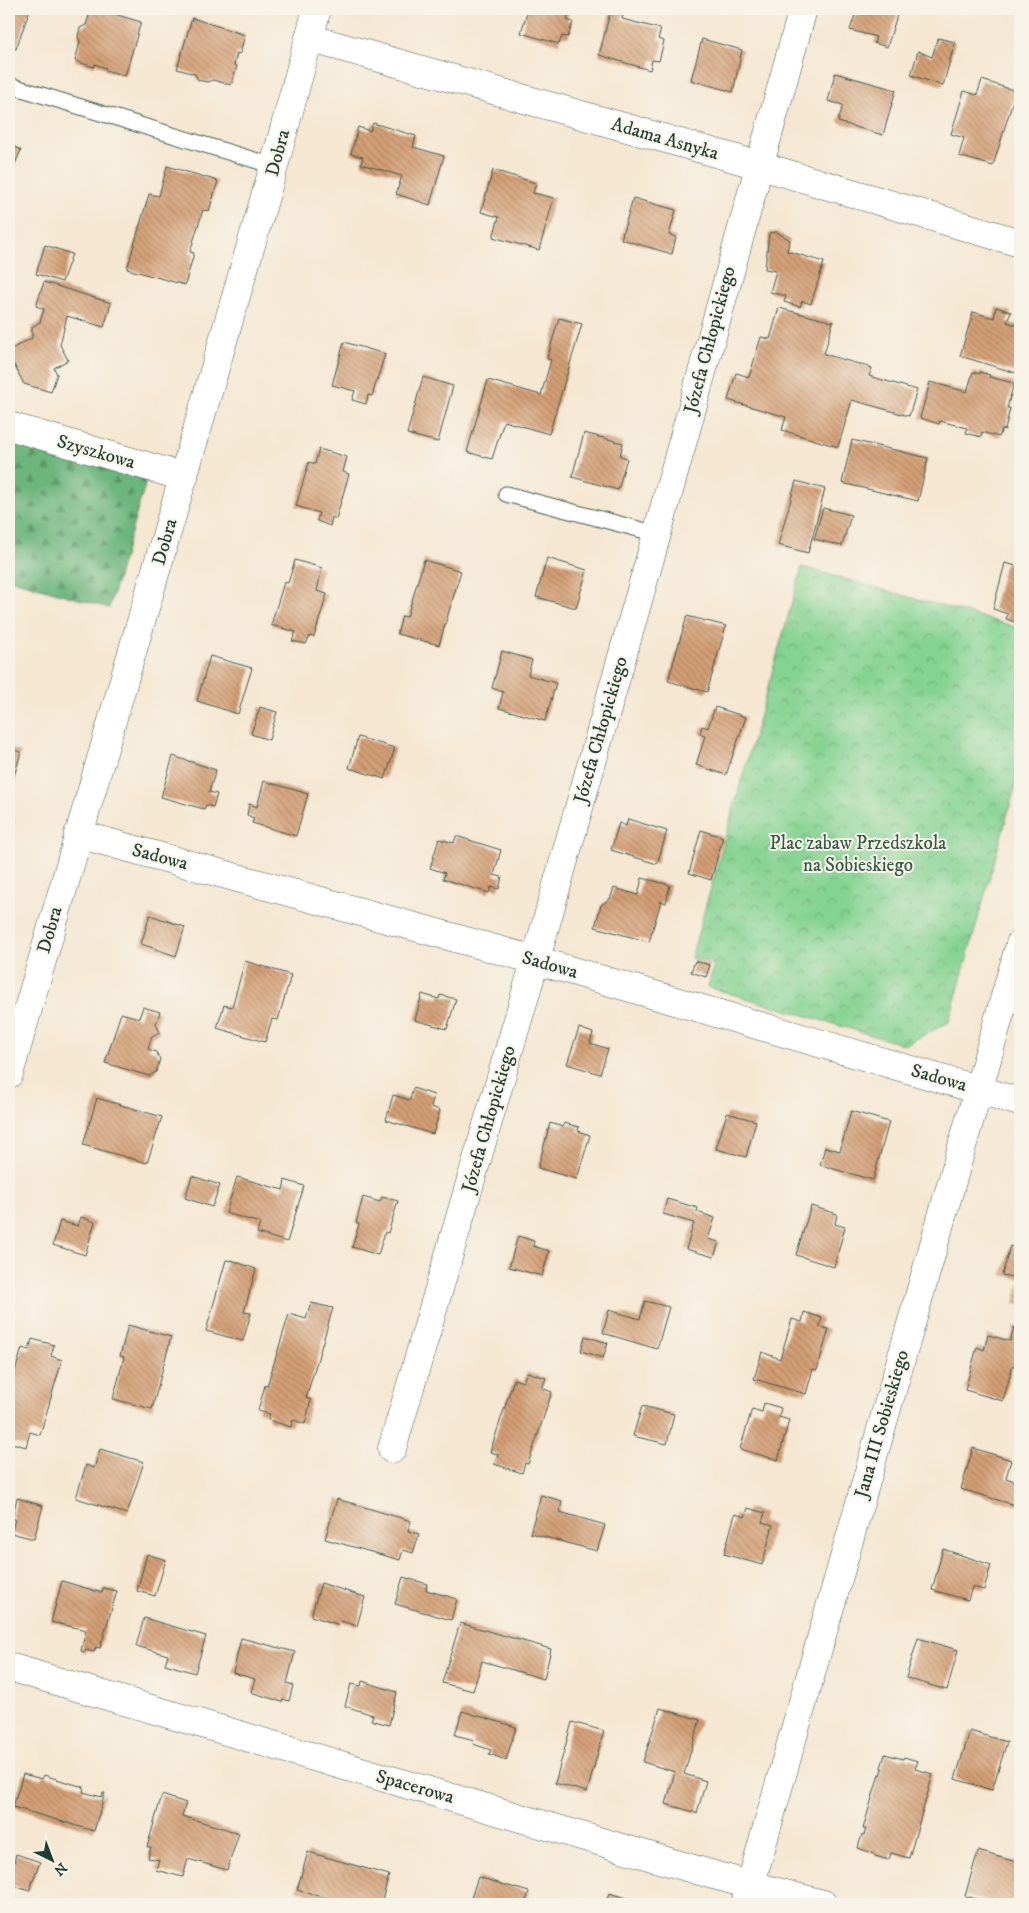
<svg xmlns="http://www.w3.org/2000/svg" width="1029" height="1913" font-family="'IM FELL DW Pica',serif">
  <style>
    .forest { fill: url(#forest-firs); stroke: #467958 }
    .park { fill: url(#park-crowns); stroke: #528863 }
    .building { fill: url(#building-back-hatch) }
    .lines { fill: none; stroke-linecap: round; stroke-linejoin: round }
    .service-casing { stroke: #3f564c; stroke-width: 17 }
    .minor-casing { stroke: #3f564c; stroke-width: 29 }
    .service { stroke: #fff; stroke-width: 15 }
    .minor { stroke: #fff; stroke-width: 28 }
    .labels { text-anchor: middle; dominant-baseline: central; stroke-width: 4; stroke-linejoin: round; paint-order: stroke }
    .street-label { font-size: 19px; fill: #1f3d34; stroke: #f7f3e8 }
    .park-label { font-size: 19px; fill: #335b47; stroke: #f7f3e8 }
  </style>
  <defs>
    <pattern id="forest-firs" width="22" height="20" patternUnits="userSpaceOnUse" patternTransform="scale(1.25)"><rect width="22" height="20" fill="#6cb57c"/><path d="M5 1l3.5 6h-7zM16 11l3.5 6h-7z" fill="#589466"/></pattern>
    <pattern id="park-crowns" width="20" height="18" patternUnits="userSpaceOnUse" patternTransform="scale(1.25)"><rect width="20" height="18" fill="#85d392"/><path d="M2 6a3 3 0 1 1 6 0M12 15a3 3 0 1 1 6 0" fill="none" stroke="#6cac78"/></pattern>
    <pattern id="building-back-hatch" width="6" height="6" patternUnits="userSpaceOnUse" patternTransform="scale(1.25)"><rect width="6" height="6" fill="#d49f75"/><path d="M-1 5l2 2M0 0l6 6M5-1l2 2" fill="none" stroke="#ab8361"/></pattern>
  </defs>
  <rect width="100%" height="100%" fill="#f7f3e8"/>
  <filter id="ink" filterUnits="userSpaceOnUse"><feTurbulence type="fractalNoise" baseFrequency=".02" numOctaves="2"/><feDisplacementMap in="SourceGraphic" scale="10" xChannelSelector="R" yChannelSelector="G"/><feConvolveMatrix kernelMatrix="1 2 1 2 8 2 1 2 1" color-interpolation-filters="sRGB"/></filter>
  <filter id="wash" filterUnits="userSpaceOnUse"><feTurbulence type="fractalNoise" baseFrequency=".0096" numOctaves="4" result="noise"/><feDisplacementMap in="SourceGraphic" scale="20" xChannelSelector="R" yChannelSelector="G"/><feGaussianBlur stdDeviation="1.12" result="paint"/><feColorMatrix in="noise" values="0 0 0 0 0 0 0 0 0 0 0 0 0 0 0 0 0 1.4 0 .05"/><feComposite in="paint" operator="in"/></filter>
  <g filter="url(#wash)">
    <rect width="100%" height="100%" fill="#f5e7d2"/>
    <!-- forest -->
    <path class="forest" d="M9 439 147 478 109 608 9 579Z"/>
    <!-- park -->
    <path class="park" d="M802 567 1020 628V770L949 1022 905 1045 708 987 714 964 691 958Z"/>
    <g id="blocks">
      <!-- building -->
      <path class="building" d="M9 9H30L16 49 9 47Z
        M91 9H97L141 22 125 76 105 70 106 68 95 64 94 67 75 61 80 42 78 37 80 28 86 25Z
        M528 9H570L567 20 573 22 568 37 562 36 559 44 521 33Z
        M611 9 624 10 622 19 661 29 658 39 664 41 659 61 652 60 650 70 599 55Z
        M857 9H899L887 47 874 43 876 37 850 30Z
        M192 18 245 35 240 54 237 53 234 65 237 66 231 85 213 80 207 82 198 80 195 74 177 69Z
        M938 38 955 42 943 86 911 75 918 51 932 57Z
        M702 39 742 50 733 92 691 80Z
        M835 73 896 90 883 135 838 122 843 105 828 101Z
        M982 80 1016 91 993 166 959 156 964 138 951 134 964 91 977 95Z
        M373 123 416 136 413 147 444 156 430 205 396 194 402 176 361 164 363 157 351 154 358 127 370 131Z
        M9 144 21 150 9 178Z
        M167 166 218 181 209 211 203 210 190 252 194 253 185 285 127 269 149 194 159 196Z
        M493 170 536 183 533 193 554 198 539 250 493 237 499 217 481 212Z
        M633 198 676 210 669 235 676 237 672 254 621 239Z
        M777 232 790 240 787 251 824 262 811 304 802 301 800 307 784 302 786 296 770 292 776 271 765 269 769 233Z
        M45 245 72 254 62 282 36 274Z
        M44 282 111 303 104 327 67 316 60 345 68 360 54 368 57 374 51 392 24 384 9 355V350L32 338V327L40 322 44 309 36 306Z
        M996 307 1011 312 1007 322 1020 326V358L1016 373 960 356 973 312 994 318Z
        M779 308 833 322 824 354 872 368 869 376 917 390 909 416 852 400 838 447 782 430 786 417 728 400 736 373 749 377 761 337 770 339Z
        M559 318 582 324 549 434 504 421 492 459 467 452 488 380 541 395 551 360 547 359Z
        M344 342 385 354 372 396 368 395 366 404 352 400 355 391 332 385Z
        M973 372 980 374V372L990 375 989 377 1014 383 1007 408H1010L1005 430 1002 429 999 437 982 432 981 437 966 433 967 428 940 421 939 424 920 418 930 382 967 392Z
        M423 377 453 386 438 442 407 434Z
        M584 433 623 443 620 456 627 458 618 490 572 477Z
        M852 440 928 458 918 501 842 483Z
        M319 449 347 457 343 472 349 474 336 519 332 517 330 526 317 521 319 513 296 506 309 462 315 464Z
        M796 481 825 489 808 553 778 545Z
        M823 508 851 515 842 546 814 539Z
        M547 558 587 570 576 608 536 597Z
        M295 560 322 568 317 591 327 594 314 637 310 636 306 644 292 641 296 632 271 625 284 582 288 583Z
        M424 560 461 571 439 645 397 634 402 616 407 617Z
        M1005 563 1020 567V617L1018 623 1006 619 1008 614 993 609Z
        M687 616 726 626 707 692 668 681Z
        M502 651 532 660 528 675 556 683 545 721 499 708 503 692 492 688Z
        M210 656 252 668 238 714 197 701Z
        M260 707 277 712 269 740 251 734Z
        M715 707 746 717 726 775 696 765 705 736 700 734 702 726 708 728Z
        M358 737 395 748 385 779 349 768Z
        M9 748 21 752 9 794Z
        M173 756 216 770 209 792 217 794 213 807 206 805 204 809 161 797Z
        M264 781 308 794 296 836 252 823 254 818 247 815 249 804 257 807Z
        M9 818 15 820 9 839Z
        M628 819 667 831 657 864 611 850 619 823 626 826Z
        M701 830 723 837 711 880 689 873Z
        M456 836 501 850 494 875 502 877 499 889 491 887 489 893 443 879 445 873 430 868 439 839 454 843Z
        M642 878 670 885 666 903 661 901 649 942 595 927 601 905 610 899 614 888 638 895Z
        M150 915 185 927 176 956 141 944Z
        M245 961 291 975 278 1020 272 1019 265 1042 217 1028 224 1005 232 1007Z
        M695 961 710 965 706 977 691 972Z
        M422 994 439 999 440 995 456 999 447 1029 415 1020Z
        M143 1007 160 1012 156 1024 160 1032 152 1036 148 1049 156 1052 160 1059 156 1072 149 1076 105 1063 121 1013 139 1018Z
        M579 1028 593 1033 590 1043 608 1049 600 1074 567 1064Z
        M413 1088 434 1095 431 1107 440 1110 433 1134 386 1120 393 1095 410 1100Z
        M97 1098 162 1117 147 1163 83 1145Z
        M851 1111 889 1122 873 1180 820 1165 825 1147 840 1151Z
        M727 1113 756 1121 746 1157 716 1149Z
        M550 1123 563 1127 564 1123 579 1127 578 1131 590 1135 577 1179 538 1168Z
        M192 1176 220 1185 212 1207 185 1198Z
        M237 1177 283 1190 285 1180 304 1186 287 1242 257 1233 260 1223 226 1213Z
        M363 1197 380 1202 382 1197 398 1201 388 1233 385 1232 378 1255 352 1247 359 1224 356 1223Z
        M667 1199 698 1208 697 1212 715 1218 708 1239 719 1242 714 1257 686 1249 694 1223 663 1214Z
        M811 1206 837 1214 835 1224 845 1227 834 1267 796 1255Z
        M81 1217 95 1222 85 1255 53 1245 60 1221 78 1226Z
        M518 1236 534 1241 533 1246 549 1251 542 1276 509 1267Z
        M1010 1246 1020 1249V1279L1002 1275Z
        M226 1260 231 1261V1260L256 1269 244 1312 251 1313 243 1341 206 1331Z
        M1020 1281V1304L1014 1303Z
        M645 1301 669 1307 657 1349 603 1333 609 1310 640 1319Z
        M311 1303 333 1308 306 1398 311 1400 305 1424 293 1420 291 1427 268 1420 270 1414 258 1411 265 1385 267 1386 289 1314 306 1319Z
        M804 1312 822 1318 819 1327 829 1329 817 1370 813 1369 806 1394 754 1379 762 1352 780 1359 792 1319 802 1322Z
        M128 1325 171 1337 152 1409 113 1399 124 1357 120 1356Z
        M1014 1327 1020 1329V1368L1013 1365 1003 1401 965 1390 977 1347 984 1350 988 1335 1010 1341Z
        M585 1336 608 1343 603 1358 581 1351Z
        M32 1339 54 1345 51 1356 62 1360 40 1435 30 1432 26 1447 9 1442V1392L22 1348 29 1350Z
        M527 1372 546 1378 542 1388 552 1392 528 1464 525 1463 522 1473 494 1464 498 1454 490 1452 514 1379 523 1382Z
        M764 1403 781 1408 779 1417 789 1420 778 1460 740 1449 752 1409 762 1412Z
        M642 1406 674 1414 667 1444 633 1436Z
        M973 1448 1011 1460 1006 1478 1020 1483V1499L1018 1506 961 1489Z
        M100 1449 144 1462 127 1514 76 1498 86 1465 94 1468Z
        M541 1495 562 1501 560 1512 605 1525 597 1551 530 1533Z
        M17 1498 43 1506 34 1539 11 1533 15 1519 12 1518Z
        M337 1499 411 1521 408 1531 419 1534 413 1553 403 1550 400 1560 325 1539Z
        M748 1508 765 1513 762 1522 773 1525 762 1565 724 1554 735 1514 745 1517Z
        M943 1549 991 1565 984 1590 972 1587 968 1600 932 1590Z
        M147 1554 166 1560 155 1596 137 1591Z
        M403 1577 427 1584 426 1590 457 1599 451 1620 395 1604Z
        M62 1581 102 1593 103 1588 117 1591 100 1648 96 1647 94 1652 86 1650 85 1652 81 1651 86 1630 51 1622Z
        M321 1583 365 1597 357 1626 341 1621 340 1625 311 1616Z
        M144 1618 206 1636 195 1673 165 1664 168 1655 136 1646Z
        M460 1623 551 1649 544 1679 482 1661 473 1691 442 1683Z
        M241 1638 295 1652 287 1683 293 1685 289 1701 283 1699 282 1702 251 1692 255 1679 233 1673Z
        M918 1638 958 1650 947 1690 906 1678Z
        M362 1681 397 1692 389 1725 371 1720 373 1715 345 1706 351 1684 361 1686Z
        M660 1708 700 1720 684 1774 706 1781 697 1813 666 1804 675 1772 643 1762Z
        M462 1711 516 1727 506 1760 489 1754 491 1750 473 1744 474 1740 455 1735Z
        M572 1722 604 1731 587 1792 555 1783Z
        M970 1731 1007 1742 992 1790 955 1779Z
        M885 1754 903 1759 904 1757 918 1761 915 1769 933 1774 909 1858 891 1853 889 1860 875 1856V1854L858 1848 862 1834 864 1835 866 1829H863L879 1774 881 1775 883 1769 881 1768Z
        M23 1774 42 1779 44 1775 66 1782 84 1787 83 1792 102 1797 103 1793H105L94 1831 13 1807Z
        M162 1795 186 1803 182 1816 239 1833 227 1870 188 1859 183 1877 156 1870 159 1860 148 1858 151 1847H147Z
        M978 1851 1020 1863V1904H996L965 1896Z
        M308 1852 389 1875 381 1904H346L297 1890Z
        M16 1854 40 1862 29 1891 9 1884Z
        M478 1877 529 1892 525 1904H469Z
        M609 1893 647 1904H606Z"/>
    </g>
  </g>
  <g filter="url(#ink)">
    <use href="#blocks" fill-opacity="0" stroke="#3f564c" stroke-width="1"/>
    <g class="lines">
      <!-- service casing -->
      <g class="service-casing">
        <path id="service" d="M9 85 274 166
          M506 494 657 534"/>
      </g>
      <!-- minor casing -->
      <g class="minor-casing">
        <path id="minor" d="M309 38 758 165 1020 243
          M9 426 184 477
          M78 834 535 960 1020 1102
          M9 1074 274 166 317 9
          M392 1449 541 941 657 534 803 9
          M9 1667 717 1876 823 1904
          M745 1904 1020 944"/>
      </g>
      <!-- service -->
      <use href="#service" class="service"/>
      <!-- minor -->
      <use href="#minor" class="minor"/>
    </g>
  </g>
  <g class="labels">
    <!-- street labels -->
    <g class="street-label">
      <text transform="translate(665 139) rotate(16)">Adama Asnyka</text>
      <text transform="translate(278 153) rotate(-75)">Dobra</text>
      <text transform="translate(710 340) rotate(-75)">Józefa Chłopickiego</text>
      <text transform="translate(96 452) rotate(16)">Szyszkowa</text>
      <text transform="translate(165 542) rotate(-74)">Dobra</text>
      <text transform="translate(601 730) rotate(-74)">Józefa Chłopickiego</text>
      <text transform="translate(160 857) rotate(15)">Sadowa</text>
      <text transform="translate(50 930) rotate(-74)">Dobra</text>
      <text transform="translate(550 965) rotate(16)">Sadowa</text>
      <text transform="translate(939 1078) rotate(16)">Sadowa</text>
      <text transform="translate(489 1119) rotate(-74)">Józefa Chłopickiego</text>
      <text transform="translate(882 1424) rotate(-74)">Jana III Sobieskiego</text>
      <text transform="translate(415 1787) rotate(16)">Spacerowa</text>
    </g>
    <!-- park labels -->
    <g class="park-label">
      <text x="858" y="843">Plac zabaw Przedszkola<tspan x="858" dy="22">na Sobieskiego</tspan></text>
    </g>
  </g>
  <!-- margin -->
  <rect width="1029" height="1913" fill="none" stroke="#f7f3e8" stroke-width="30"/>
  <!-- north arrow -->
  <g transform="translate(52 1860) rotate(138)" stroke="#f7f3e8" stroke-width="4" paint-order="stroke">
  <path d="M0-4L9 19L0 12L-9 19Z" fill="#1f3d34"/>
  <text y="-8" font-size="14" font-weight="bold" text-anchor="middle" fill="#1f3d34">N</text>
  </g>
</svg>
